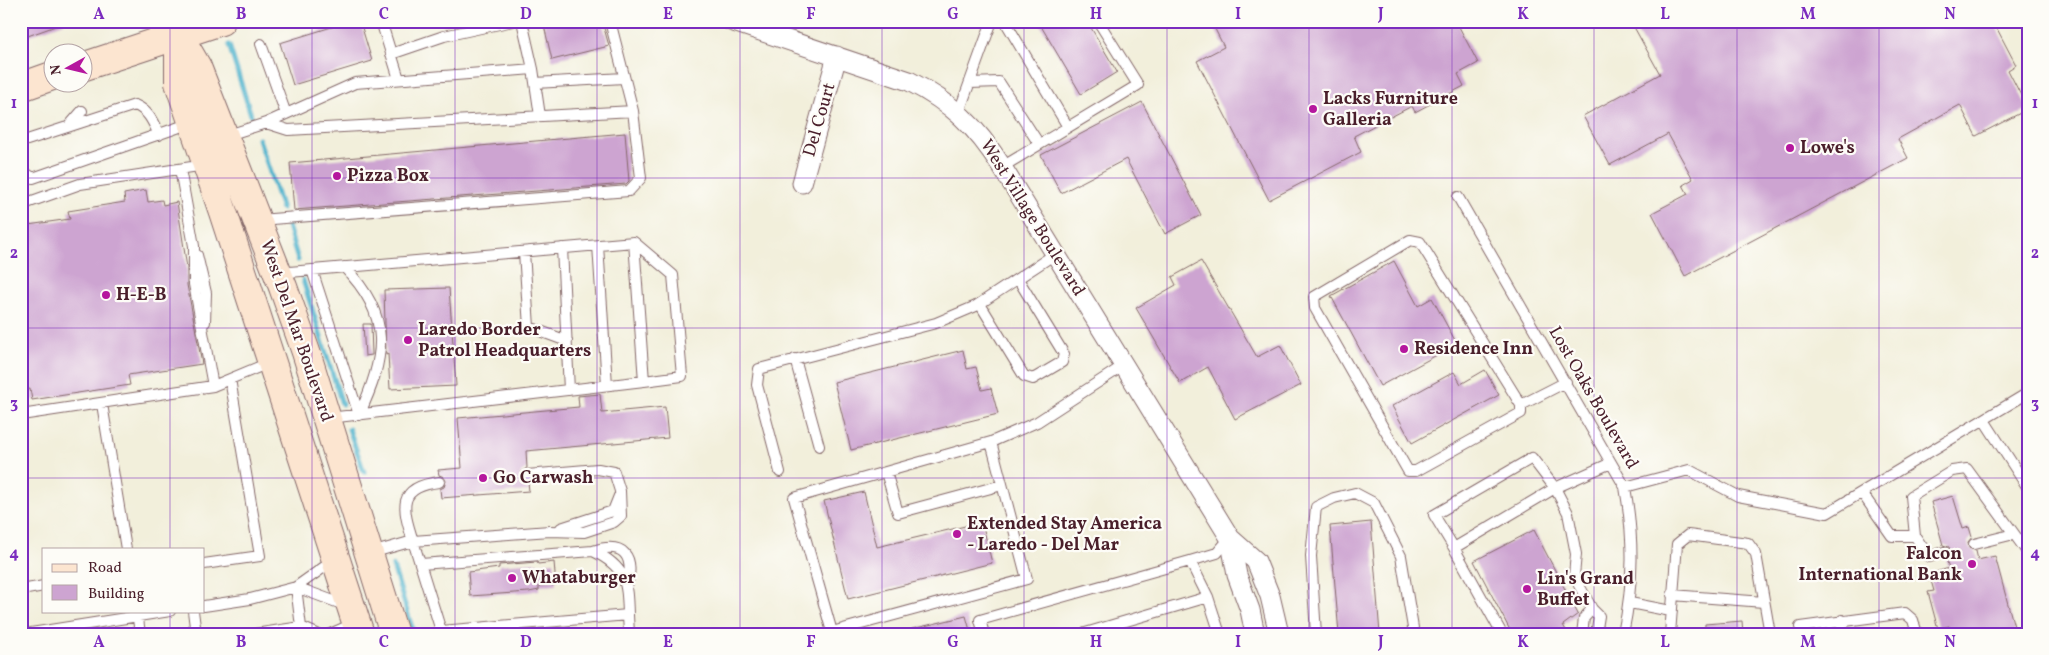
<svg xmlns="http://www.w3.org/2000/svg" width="2049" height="655" font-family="Vollkorn,serif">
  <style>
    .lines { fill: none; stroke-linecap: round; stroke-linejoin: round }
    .stream { stroke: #4db2cc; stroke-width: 5 }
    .building { fill: #cda4d1 }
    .lane-casing { stroke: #856869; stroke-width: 12 }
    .street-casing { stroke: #856869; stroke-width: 21 }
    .secondary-casing { stroke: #856869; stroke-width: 30 }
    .lane { stroke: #fff; stroke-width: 10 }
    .street { stroke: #fff; stroke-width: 19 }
    .secondary { stroke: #fce5d0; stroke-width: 28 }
    .grid { fill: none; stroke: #7b2cbf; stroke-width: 1; stroke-opacity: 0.55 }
    .poi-dot { fill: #b5179e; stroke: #fdfcf7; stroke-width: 2 }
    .labels { text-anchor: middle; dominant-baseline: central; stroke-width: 4.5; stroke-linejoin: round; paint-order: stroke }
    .poi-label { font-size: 18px; font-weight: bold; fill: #4a1f2b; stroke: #fdfcf7; text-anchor: start }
    .street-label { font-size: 18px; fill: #4a1f2b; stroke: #fdfcf7 }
    .neatline { fill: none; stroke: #7b2cbf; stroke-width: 2 }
    .grid-label { font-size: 16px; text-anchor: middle; font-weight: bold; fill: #7b2cbf }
  </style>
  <rect width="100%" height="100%" fill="#fdfcf7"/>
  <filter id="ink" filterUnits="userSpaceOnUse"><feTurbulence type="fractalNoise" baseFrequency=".02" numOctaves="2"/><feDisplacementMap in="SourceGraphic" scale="10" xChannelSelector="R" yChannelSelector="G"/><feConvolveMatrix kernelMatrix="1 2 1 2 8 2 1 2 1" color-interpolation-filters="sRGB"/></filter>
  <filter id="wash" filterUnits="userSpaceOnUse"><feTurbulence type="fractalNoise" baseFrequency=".0096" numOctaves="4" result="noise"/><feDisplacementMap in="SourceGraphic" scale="20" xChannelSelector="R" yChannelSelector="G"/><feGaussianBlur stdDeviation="1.12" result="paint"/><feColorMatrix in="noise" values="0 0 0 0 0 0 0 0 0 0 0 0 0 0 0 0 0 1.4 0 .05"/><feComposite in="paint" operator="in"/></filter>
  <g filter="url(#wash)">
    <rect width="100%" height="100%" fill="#f2efdb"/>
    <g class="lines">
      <!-- stream -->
      <path class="stream" d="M229 45 251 115
        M259 139 282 209
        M288 226 298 260
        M303 280 342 404
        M349 429 364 472
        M393 566 414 634"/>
    </g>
    <g id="blocks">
      <!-- building -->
      <path class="building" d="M21 21H63L64 23 25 37Z
        M351 21H360L372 61 293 85 280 43Z
        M543 21H602L609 46 552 60Z
        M1038 21H1087L1117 72 1081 94Z
        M1211 21H1456L1478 63 1458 74 1464 86 1415 112 1412 106 1354 136 1361 152 1269 200 1197 61 1224 47Z
        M1645 21H1993L2016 65 2008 70 2028 109 1976 136 1960 105 1898 139 1908 158 1685 276 1652 213 1688 194 1683 185 1693 179 1668 134 1610 165 1583 116 1660 74 1634 27Z
        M1142 102 1201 215 1165 234 1126 159 1061 193 1041 155Z
        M625 133 629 181 626 184 294 210 290 163Z
        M146 190 148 202 162 200 163 205 177 202 187 268V285L202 364 128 375 130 385 32 400 30 389 24 390 21 374V226L70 219 68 211 125 202 124 194Z
        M1201 261 1257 357 1280 345 1301 385 1235 419 1208 367 1180 383 1136 308 1176 285 1172 277Z
        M1394 261 1418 306 1432 298 1457 344 1380 386 1331 296Z
        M449 288 456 386 390 389 388 354 386 355 384 290Z
        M363 324H371L372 355 365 356Z
        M963 350 967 369 976 367 982 390 991 388 998 414 851 450 834 382Z
        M1485 370 1499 395 1412 443 1392 406 1454 372 1461 384Z
        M600 394 602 413 665 407 668 438 526 451 527 468 521 472 520 476 524 481 528 482 529 491 441 498 440 489 444 487 446 481 444 477 439 475 438 470 462 468 458 418 579 407 578 396Z
        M864 492 877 547 982 522 992 563 848 599 824 501Z
        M1953 496 1963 529 1969 527 1972 537 1968 542 1969 548 1976 551 1978 560 1995 556 2016 634H1951L1949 626 1938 629 1928 592 1934 591 1929 574 1949 568 1946 559 1951 553 1949 547 1943 545 1931 502Z
        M1371 522 1380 634H1339L1330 526Z
        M1534 530 1578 614 1563 625 1568 634H1512L1474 561Z
        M537 562 538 564 554 562 556 585 539 586V590L529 592 470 596 468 572 499 568V565Z
        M966 616 971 634H913L912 629Z
        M1742 621 1743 634H1705V624Z"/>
    </g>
  </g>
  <g filter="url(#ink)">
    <use href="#blocks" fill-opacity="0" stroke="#856869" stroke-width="1"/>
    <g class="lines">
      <!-- lane casing -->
      <g class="lane-casing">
        <path id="lane" d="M381 21 399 79
          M522 21 533 69 540 116
          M1005 21 1068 127
          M261 44 286 114
          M391 54 444 36 513 21
          M535 83 624 78
          M970 83 999 82 1039 144
          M959 112 992 21
          M266 123 355 83 533 69
          M69 126 82 111
          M225 136 266 123 288 130 633 111
          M21 142 135 105C149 111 153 122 159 135
          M1002 167 1138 85 1098 21
          M180 169 194 246V284L213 386
          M21 170 33 178 191 123
          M1458 197 1625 487C1634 539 1634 581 1623 634
          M21 205 80 184 205 165
          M259 220 629 191 641 178 633 111 610 21
          M634 242 673 275 682 376 644 381
          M598 245 607 385
          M562 248 569 390
          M524 252 529 327 567 341
          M197 255 206 293 205 322
          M344 267C393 316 386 358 359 415
          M312 270 359 415
          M278 273 634 242 644 381 329 418
          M980 304 1024 376 1033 379 1062 362 1064 354 1018 279
          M795 359 819 446
          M102 404 126 549
          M1521 405 1420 242 1410 240 1314 297 1315 308 1408 471H1416L1521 413V405L1566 382
          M21 415 213 386 271 362
          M1984 420 2028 488
          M991 442 794 498 832 632 1027 579 991 442 1037 422 1123 366
          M780 472 757 385 759 369 936 323 976 306 1055 254
          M886 472 898 513 1002 485
          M439 482C397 487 402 507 413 541L550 531 584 532 614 522 621 516 620 491 614 472 598 469 527 475
          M1625 487 1689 470 1738 496 1827 513 2028 393
          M1862 493 1892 536H1915
          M561 528 613 511 619 496
          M1974 544 2014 534
          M1454 548 1434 515 1532 458 1555 488 1568 513 1576 554 1574 576 1592 609
          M593 551C624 541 635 556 627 586
          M1944 552 1929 557 1915 536 1911 496 1952 471 1967 469 2028 553
          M371 553 413 541 442 634
          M1190 561 1217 553 1230 538
          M204 564 260 556 230 379
          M421 564 593 551C626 567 627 581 628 615
          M296 587 347 606
          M296 587 301 627
          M21 590 44 586
          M1672 595 1764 602
          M1630 603 1671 611
          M204 606 250 599 296 587 334 560
          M137 611 140 634
          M193 611 196 634
          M1842 620 1844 634
          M1800 627 1905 613 1913 620 1917 634
          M441 631 628 615 629 634
          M25 634 170 611
          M255 634 301 627 317 634
          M330 634 355 623
          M984 634 980 620 1190 561 1208 597 1220 634
          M1082 634 1208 597
          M1316 634 1311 556 1316 507 1334 498 1355 493 1374 503 1401 556 1414 634
          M1502 634 1454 548 1555 488 1611 463
          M1582 634 1584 618 1592 609 1599 616 1596 634
          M1670 634 1677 544 1688 535 1748 543 1756 554 1770 634"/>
      </g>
      <!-- street casing -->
      <g class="street-casing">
        <path id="street" d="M731 21 909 81C952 103 976 126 1002 167L1230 538 1256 561 1270 596 1279 634
          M802 183 837 56
          M1230 538 1237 575 1250 610 1255 634"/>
      </g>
      <!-- secondary casing -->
      <g class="secondary-casing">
        <path id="secondary" d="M174 21 179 36 197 67 283 287 306 352 394 634
          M179 37V83L223 212 360 634
          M82 67 221 21
          M21 87 52 76"/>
      </g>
      <!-- lane -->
      <use href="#lane" class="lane"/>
      <!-- street -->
      <use href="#street" class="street"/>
      <!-- secondary -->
      <use href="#secondary" class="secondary"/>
    </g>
  </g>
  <!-- grid -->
  <path class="grid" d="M170 21V549M312 21V634M455 21V634M597 21V634M740 21V634M882 21V634M1024 21V634M1167 21V634M1309 21V634M1452 21V634M1594 21V634M1737 21V634M1879 21V634M21 178H2028M21 328H2028M21 478H2028M170 611V634"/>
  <!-- markers -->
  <g class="poi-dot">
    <circle cx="1313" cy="109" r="5"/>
    <circle cx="1790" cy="148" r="5"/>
    <circle cx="337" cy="176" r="5"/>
    <circle cx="106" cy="295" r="5"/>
    <circle cx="408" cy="340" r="5"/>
    <circle cx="1404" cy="349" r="5"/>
    <circle cx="483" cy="478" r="5"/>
    <circle cx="957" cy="534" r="5"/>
    <circle cx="1972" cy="564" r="5"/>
    <circle cx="512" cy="578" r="5"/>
    <circle cx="1527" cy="589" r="5"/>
  </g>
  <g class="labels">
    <!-- poi labels -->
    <g class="poi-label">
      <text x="1323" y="99">Lacks Furniture<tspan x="1323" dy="21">Galleria</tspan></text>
      <text x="1800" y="148">Lowe's</text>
      <text x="347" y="176">Pizza Box</text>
      <text x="116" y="295">H-E-B</text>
      <text x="418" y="330">Laredo Border<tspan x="418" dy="21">Patrol Headquarters</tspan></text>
      <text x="1414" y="349">Residence Inn</text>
      <text x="493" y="478">Go Carwash</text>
      <text x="967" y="524">Extended Stay America<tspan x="967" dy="21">- Laredo - Del Mar</tspan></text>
      <text x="1962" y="554" text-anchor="end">Falcon<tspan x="1962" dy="21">International Bank</tspan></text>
      <text x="522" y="578">Whataburger</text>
      <text x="1537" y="579">Lin's Grand<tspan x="1537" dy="21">Buffet</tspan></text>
    </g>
    <!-- street labels -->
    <g class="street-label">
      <text transform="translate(820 120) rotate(-74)">Del Court</text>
      <text transform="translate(1032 218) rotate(58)">West Village Boulevard</text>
      <text transform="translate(296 331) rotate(71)">West Del Mar Boulevard</text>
      <text transform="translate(1593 398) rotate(60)">Lost Oaks Boulevard</text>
    </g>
  </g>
  <!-- margin -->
  <rect width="2049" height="655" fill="none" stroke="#fdfcf7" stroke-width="55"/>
  <!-- legend -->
  <rect x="42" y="548" width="162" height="65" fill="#fdfcf7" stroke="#b5a4a5"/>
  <rect x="52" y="564" width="25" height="8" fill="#fce5d0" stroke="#b5a4a5"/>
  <text x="88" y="572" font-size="15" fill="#4a1f2b">Road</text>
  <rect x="52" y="585" width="25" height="15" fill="#cda4d1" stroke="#b5a4a5"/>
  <text x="88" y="598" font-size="15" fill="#4a1f2b">Building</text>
  <!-- north arrow -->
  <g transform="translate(68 68) rotate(262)"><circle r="24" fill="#fdfcf7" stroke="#b5a4a5"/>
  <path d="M0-4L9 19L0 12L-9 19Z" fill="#b5179e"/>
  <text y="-8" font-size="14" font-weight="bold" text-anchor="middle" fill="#4a1f2b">N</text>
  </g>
  <rect x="28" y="28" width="1994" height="600" class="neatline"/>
  <g class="grid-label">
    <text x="99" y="19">A</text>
    <text x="241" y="19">B</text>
    <text x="384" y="19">C</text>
    <text x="526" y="19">D</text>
    <text x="668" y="19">E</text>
    <text x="811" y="19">F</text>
    <text x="953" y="19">G</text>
    <text x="1096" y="19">H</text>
    <text x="1238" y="19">I</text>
    <text x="1381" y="19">J</text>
    <text x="1523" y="19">K</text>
    <text x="1665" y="19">L</text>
    <text x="1808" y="19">M</text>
    <text x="1950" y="19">N</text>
    <text x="14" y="108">1</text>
    <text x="2035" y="108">1</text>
    <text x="14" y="258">2</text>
    <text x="2035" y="258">2</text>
    <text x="14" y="408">3</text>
    <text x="2035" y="408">3</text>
    <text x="14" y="558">4</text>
    <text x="2035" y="558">4</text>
    <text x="99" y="647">A</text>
    <text x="241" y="647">B</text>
    <text x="384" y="647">C</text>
    <text x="526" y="647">D</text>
    <text x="668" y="647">E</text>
    <text x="811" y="647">F</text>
    <text x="953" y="647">G</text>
    <text x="1096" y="647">H</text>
    <text x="1238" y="647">I</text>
    <text x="1381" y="647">J</text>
    <text x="1523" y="647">K</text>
    <text x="1665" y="647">L</text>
    <text x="1808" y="647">M</text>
    <text x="1950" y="647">N</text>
  </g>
</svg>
